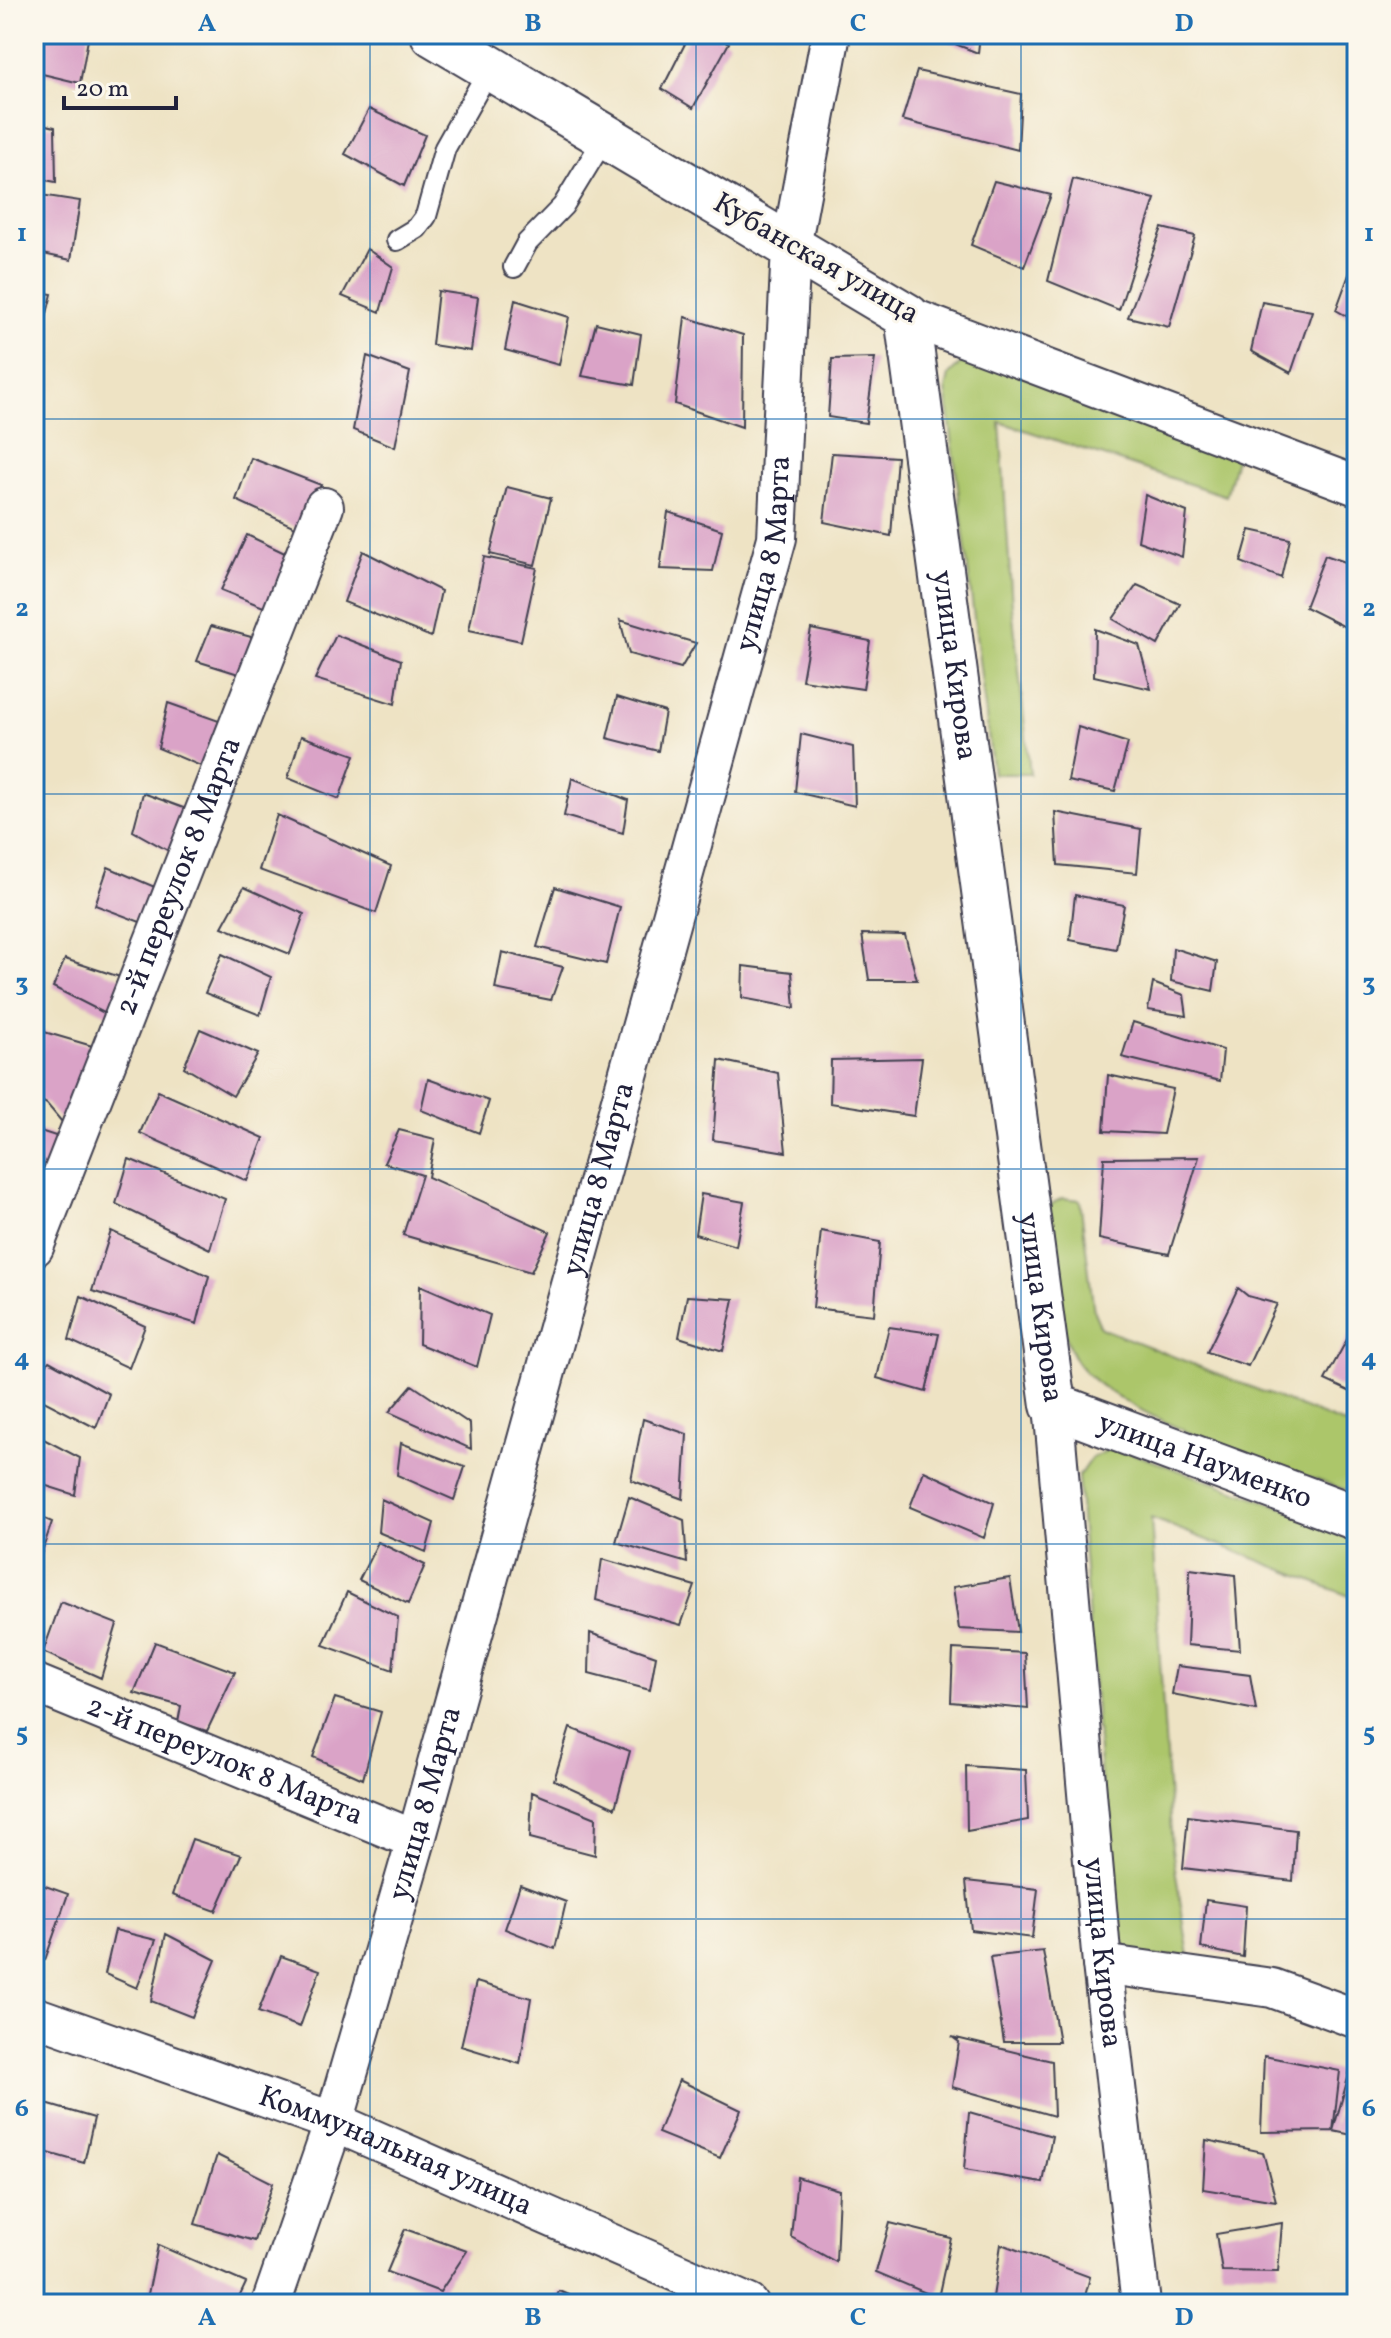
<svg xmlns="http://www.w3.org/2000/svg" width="1391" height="2338" font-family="Vollkorn,serif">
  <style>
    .green { fill: #acc66b; stroke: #677453; stroke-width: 2 }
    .building { fill: #daa3c7 }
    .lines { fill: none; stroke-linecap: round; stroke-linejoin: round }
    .lane-casing { stroke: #413f50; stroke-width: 24 }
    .street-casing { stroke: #413f50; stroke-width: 42 }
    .secondary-casing { stroke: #413f50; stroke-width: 48 }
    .lane { stroke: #fff; stroke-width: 20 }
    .street { stroke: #fff; stroke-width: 38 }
    .secondary { stroke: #fff; stroke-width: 44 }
    .grid { fill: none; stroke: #1f6fb2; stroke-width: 2; stroke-opacity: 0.55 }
    .labels { text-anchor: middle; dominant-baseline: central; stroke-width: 6; stroke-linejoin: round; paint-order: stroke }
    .street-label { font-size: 30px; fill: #22223b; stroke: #fbf7ec }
    .neatline { fill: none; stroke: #1f6fb2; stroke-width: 3 }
    .grid-label { font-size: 26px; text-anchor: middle; font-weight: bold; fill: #1f6fb2 }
  </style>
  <rect width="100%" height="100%" fill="#fbf7ec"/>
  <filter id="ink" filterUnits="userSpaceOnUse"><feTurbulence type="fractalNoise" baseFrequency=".0125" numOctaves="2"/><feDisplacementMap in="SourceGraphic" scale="16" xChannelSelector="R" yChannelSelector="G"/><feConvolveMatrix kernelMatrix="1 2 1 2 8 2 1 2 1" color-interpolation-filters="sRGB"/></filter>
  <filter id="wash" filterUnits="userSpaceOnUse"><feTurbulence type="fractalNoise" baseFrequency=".006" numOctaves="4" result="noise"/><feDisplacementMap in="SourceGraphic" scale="32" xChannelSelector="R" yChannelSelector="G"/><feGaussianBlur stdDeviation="1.8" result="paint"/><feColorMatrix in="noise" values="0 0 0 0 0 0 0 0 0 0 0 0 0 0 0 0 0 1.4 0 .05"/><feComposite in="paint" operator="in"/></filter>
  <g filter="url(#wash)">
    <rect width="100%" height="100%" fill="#eee3c4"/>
    <!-- green -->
    <path class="green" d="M967 357 1238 451 1226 496 1000 422 1012 606 1030 774H993L946 389 949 375Z
      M1062 1198 1080 1200 1094 1312 1101 1328 1357 1429V1494C1292 1470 1105 1415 1074 1357 1054 1320 1053 1256 1047 1213L1049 1206Z
      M1114 1447 1357 1534V1599L1151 1518 1172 1849 1189 1956 1131 1958 1114 1949 1078 1477 1091 1458Z"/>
    <g id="blocks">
      <!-- building -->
      <path class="building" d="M34 34H89L80 83 34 72Z
        M690 34H712L729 43 693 108 662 89Z
        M930 34H980L978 53Z
        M917 71 1021 94 1018 150 902 120Z
        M369 109 425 135 404 186 345 154Z
        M34 122 55 127 56 182 34 178Z
        M1073 179 1155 199 1119 310 1048 281Z
        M994 181 1051 195 1024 267 971 245Z
        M34 194 80 201 71 260 34 252Z
        M1162 228 1195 236 1169 327 1128 317Z
        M367 249 393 267 380 312 342 296Z
        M1351 269 1357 271V322L1336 310Z
        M34 291 52 294 43 329 34 326Z
        M438 291 478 297 471 351 432 345Z
        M515 300 569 317 559 365 505 350Z
        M1262 302 1312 311 1291 373 1251 351Z
        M685 317 743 335 742 427 675 404Z
        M596 323 641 334 634 385 582 376Z
        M367 356 410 372 395 447 353 430Z
        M875 358 866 423 828 417 832 359Z
        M832 453 897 457 891 536 824 522Z
        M251 458 321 485 297 528 236 500Z
        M507 487 551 498 535 565 490 554Z
        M1145 495 1187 512 1182 557 1138 541Z
        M668 512 722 530 713 571 660 569Z
        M1250 530 1290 539 1281 578 1241 562Z
        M247 535 289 555 266 608 221 590Z
        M363 551 441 591 431 637 344 602Z
        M1325 555 1357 566V633L1305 607Z
        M484 557 537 568 521 641 469 630Z
        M1137 585 1180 604 1158 645 1113 619Z
        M620 620 696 643 681 668 629 654Z
        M211 626 262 640 245 676 197 661Z
        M811 629 870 641 863 689 802 680Z
        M1095 629 1139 645 1151 689 1094 676Z
        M336 635 401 660 395 704 315 679Z
        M617 697 665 712 658 751 607 738Z
        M168 703 219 721 203 767 158 748Z
        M1078 727 1128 743 1115 791 1068 781Z
        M801 734 853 747 855 806 795 792Z
        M301 736 355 755 339 799 288 778Z
        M572 778 628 800 623 833 564 816Z
        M143 793 192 811 176 855 133 831Z
        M1055 812 1141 829 1137 873 1058 865Z
        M277 815 391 866 376 913 259 870Z
        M108 867 164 891 148 925 95 905Z
        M244 887 304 914 290 954 222 927Z
        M555 887 620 907 606 964 537 947Z
        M1075 895 1124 905 1116 949 1070 940Z
        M862 934 905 935 917 980H869Z
        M1173 948 1217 962 1213 991 1171 981Z
        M502 952 563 967 551 1000 495 989Z
        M222 954 271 977 260 1015 205 993Z
        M65 959 123 978 112 1017 53 987Z
        M743 966 792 972 795 1008 742 998Z
        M1153 983 1184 995 1187 1016 1148 1010Z
        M1133 1022 1223 1050 1220 1081 1122 1057Z
        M34 1029 99 1048 67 1128 47 1104 34 1097Z
        M200 1029 258 1054 233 1096 184 1067Z
        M922 1058 914 1116 830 1103 831 1060Z
        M719 1060 778 1073 786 1152 713 1140Z
        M1108 1075 1173 1089 1163 1134 1104 1131Z
        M428 1079 489 1101 479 1133 421 1110Z
        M158 1091 264 1138 247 1181 140 1133Z
        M34 1129 68 1140 49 1178 34 1171Z
        M399 1130 435 1139 428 1177 550 1232 531 1272 403 1235 422 1175 384 1163Z
        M1199 1157 1169 1254 1099 1239 1104 1158Z
        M129 1159 225 1199 210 1249 116 1204Z
        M701 1194 744 1202 736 1246 695 1234Z
        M111 1231 209 1276 197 1324 92 1291Z
        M821 1231 880 1242 874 1315 813 1308Z
        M420 1285 490 1315 477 1367 419 1344Z
        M1238 1288 1248 1296 1277 1304 1248 1366 1207 1352Z
        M81 1296 145 1326 129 1368 69 1340Z
        M687 1296 734 1299 723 1351 679 1337Z
        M1357 1321V1395L1325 1380Z
        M889 1327 939 1334 926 1392 877 1378Z
        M49 1361 109 1394 96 1428 34 1396V1383Z
        M412 1385 470 1424 471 1449 389 1412Z
        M643 1419 687 1434 683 1499 631 1480Z
        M34 1434 80 1458 75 1495 34 1482Z
        M401 1443 465 1467 454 1500 397 1475Z
        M924 1471 994 1503 984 1538 910 1507Z
        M629 1497 684 1520 687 1563 616 1542Z
        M381 1499 434 1523 426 1552 378 1532Z
        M34 1514 52 1522 40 1557 34 1554Z
        M378 1542 425 1565 408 1604 359 1580Z
        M602 1559 695 1586 681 1625 596 1600Z
        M1190 1569 1235 1575 1240 1650 1187 1645Z
        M1010 1578 1018 1632 959 1629 953 1587Z
        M347 1592 398 1617 393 1670 323 1645Z
        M61 1602 117 1624 101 1678 43 1652Z
        M590 1633 656 1656 650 1690 589 1674Z
        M155 1642 235 1672 207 1731 178 1722 181 1706 134 1693Z
        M953 1649 1025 1653 1028 1709 951 1702Z
        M1177 1666 1250 1675 1256 1710 1172 1694Z
        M335 1698 381 1712 363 1779 313 1757Z
        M570 1728 630 1751 615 1808 554 1780Z
        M966 1766 1026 1770 1028 1820 967 1831Z
        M532 1792 596 1818 595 1855 530 1838Z
        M1188 1816 1296 1830 1293 1881 1183 1868Z
        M192 1839 241 1855 216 1911 172 1895Z
        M966 1881 1038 1889 1032 1938 971 1930Z
        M34 1882 68 1894 45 1960 34 1956Z
        M520 1885 566 1902 555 1949 505 1929Z
        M1206 1900 1246 1906 1243 1957 1201 1948Z
        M115 1930 156 1940 137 1988 105 1974Z
        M166 1934 216 1960 192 2017 151 2001Z
        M1043 1951 1059 2042H1004L990 1957Z
        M281 1956 320 1970 300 2027 258 2012Z
        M476 1982 531 1998 520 2064 461 2046Z
        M952 2037 1052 2061 1054 2116 952 2087 959 2042Z
        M1264 2056 1340 2071 1333 2131 1261 2132Z
        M1350 2071 1357 2074V2136L1333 2131Z
        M679 2080 741 2110 720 2158 658 2133Z
        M46 2104 94 2118 84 2163 34 2149V2137Z
        M969 2112 1052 2136 1043 2183 964 2170Z
        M1206 2140 1263 2152 1276 2201 1203 2189Z
        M217 2155 273 2183 254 2241 195 2224Z
        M797 2177 839 2190 836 2262 791 2237Z
        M890 2223 951 2238 938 2298 876 2272Z
        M1282 2223 1278 2272 1222 2271 1216 2234Z
        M405 2229 467 2251 440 2292 387 2272Z
        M1001 2244 1090 2277 1083 2304H992Z
        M158 2245 246 2283 236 2304H146Z
        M559 2291 589 2304H554Z"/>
    </g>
  </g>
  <g filter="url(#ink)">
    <use href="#blocks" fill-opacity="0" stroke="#413f50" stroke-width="2"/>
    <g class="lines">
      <!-- lane casing -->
      <g class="lane-casing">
        <path id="lane" d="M397 240 417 228 426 216 445 148 490 68
          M514 267 527 243 563 206 605 137"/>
      </g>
      <!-- street casing -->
      <g class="street-casing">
        <g id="street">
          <path d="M907 316 1357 486"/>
          <path id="s1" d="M34 1247 324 507"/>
          <path id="s2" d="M1053 1405 1102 1964 1141 2304"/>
          <path id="s3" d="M34 1683 416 1840"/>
          <path d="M1102 1964 1272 1988 1357 2019"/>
          <path id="s4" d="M34 2016 334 2122 749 2304"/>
          <path id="s5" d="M271 2304 334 2122 416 1840 777 538 791 247 831 34"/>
        </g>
      </g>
      <!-- secondary casing -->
      <g class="secondary-casing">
        <g id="secondary">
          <path id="s6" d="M433 34 907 316 1053 1405 1357 1518"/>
        </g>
      </g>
      <!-- lane -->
      <use href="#lane" class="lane"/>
      <!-- street -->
      <use href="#street" class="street"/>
      <!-- secondary -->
      <use href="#secondary" class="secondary"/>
    </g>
  </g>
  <!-- grid -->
  <path class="grid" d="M370 34V2304M696 34V2304M1021 34V2304M34 419H1357M34 794H1357M34 1169H1357M34 1544H1357M34 1919H1357"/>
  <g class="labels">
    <!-- street labels -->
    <g class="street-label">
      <text transform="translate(816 259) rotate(30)">Кубанская улица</text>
      <text stroke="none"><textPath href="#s5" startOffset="1820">улица 8 Марта</textPath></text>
      <text stroke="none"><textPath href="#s6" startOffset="904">улица Кирова</textPath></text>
      <text stroke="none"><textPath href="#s1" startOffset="398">2-й переулок 8 Марта</textPath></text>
      <text stroke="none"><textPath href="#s5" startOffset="1172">улица 8 Марта</textPath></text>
      <text stroke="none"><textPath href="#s6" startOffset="1552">улица Кирова</textPath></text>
      <text stroke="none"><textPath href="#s6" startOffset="1812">улица Науменко</textPath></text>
      <text stroke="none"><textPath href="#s3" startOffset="206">2-й переулок 8 Марта</textPath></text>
      <text stroke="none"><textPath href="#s5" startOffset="524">улица 8 Марта</textPath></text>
      <text stroke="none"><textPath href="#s2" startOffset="550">улица Кирова</textPath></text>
      <text stroke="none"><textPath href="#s4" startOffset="386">Коммунальная улица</textPath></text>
    </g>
  </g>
  <!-- margin -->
  <rect width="1391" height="2338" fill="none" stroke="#fbf7ec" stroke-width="88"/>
  <!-- scale -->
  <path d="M64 96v12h112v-12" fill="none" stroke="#22223b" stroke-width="4"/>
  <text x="76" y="96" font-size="24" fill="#22223b" stroke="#fbf7ec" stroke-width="6" paint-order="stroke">20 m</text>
  <rect x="44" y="44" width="1303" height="2250" class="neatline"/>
  <g class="grid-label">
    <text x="207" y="31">A</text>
    <text x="533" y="31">B</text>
    <text x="858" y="31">C</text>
    <text x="1184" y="31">D</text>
    <text x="22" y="241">1</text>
    <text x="1369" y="241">1</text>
    <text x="22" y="616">2</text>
    <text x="1369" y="616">2</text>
    <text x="22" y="991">3</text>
    <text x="1369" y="991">3</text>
    <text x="22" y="1366">4</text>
    <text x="1369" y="1366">4</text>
    <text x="22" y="1741">5</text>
    <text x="1369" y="1741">5</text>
    <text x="22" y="2116">6</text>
    <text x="1369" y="2116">6</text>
    <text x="207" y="2325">A</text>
    <text x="533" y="2325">B</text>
    <text x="858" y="2325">C</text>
    <text x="1184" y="2325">D</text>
  </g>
</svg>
